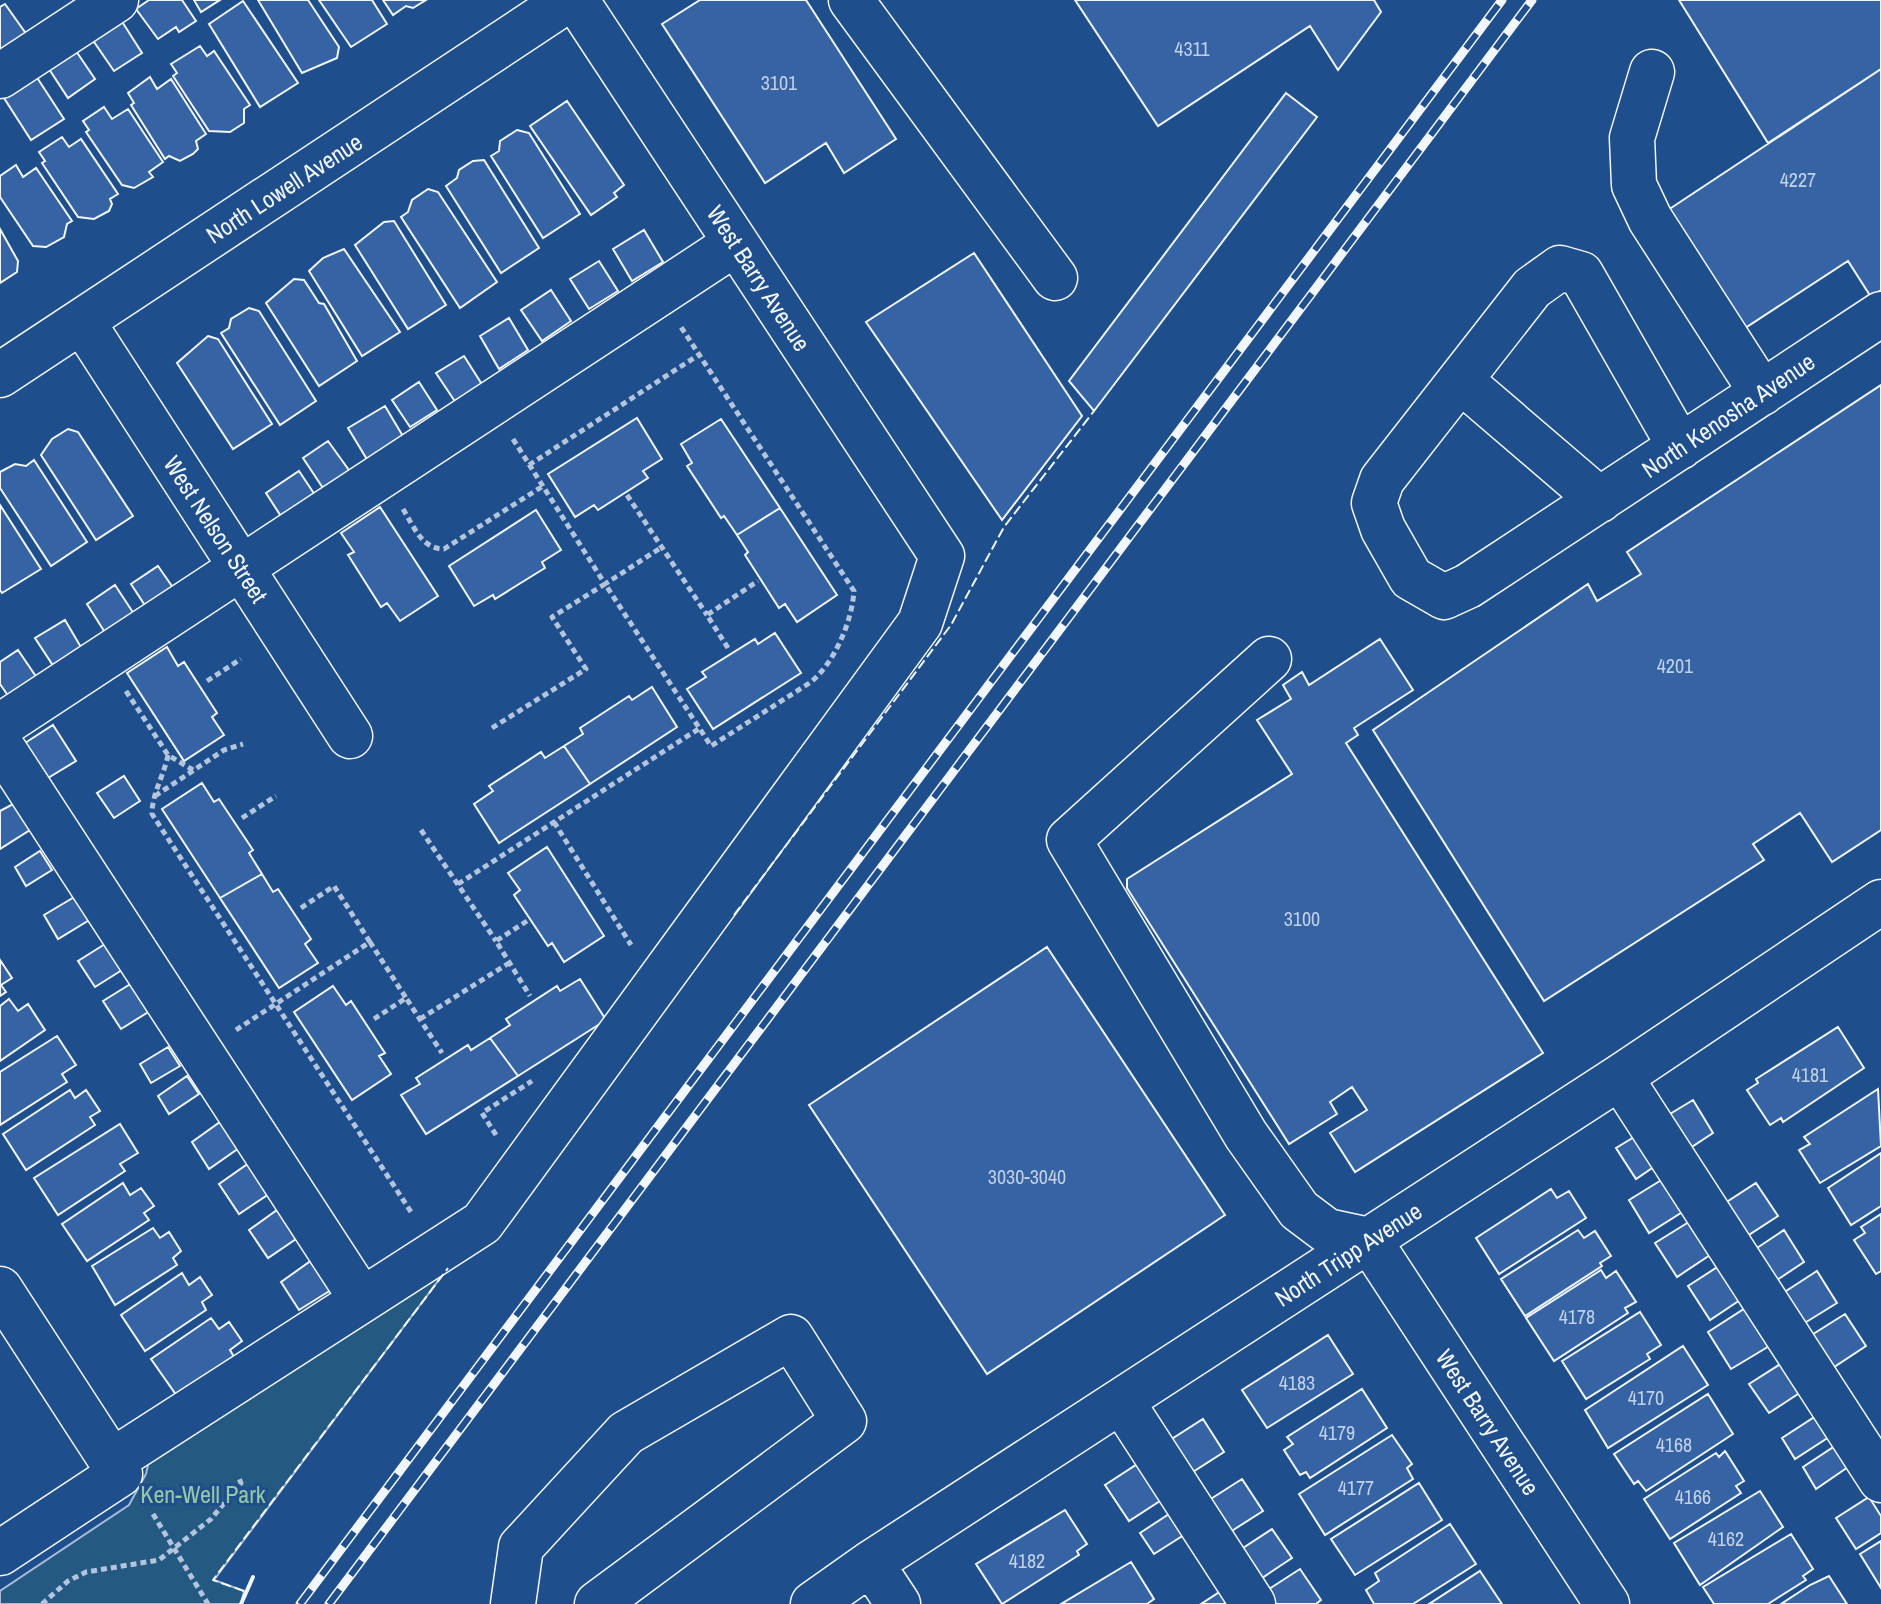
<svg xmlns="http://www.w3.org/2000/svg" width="1881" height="1604" font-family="'Archivo Narrow',sans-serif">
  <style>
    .green { fill: #245a82; stroke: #a8bbd7; stroke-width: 2 }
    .building { fill: #3563a3; stroke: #f2f6ff; stroke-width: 2 }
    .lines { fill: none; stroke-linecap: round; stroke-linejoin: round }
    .minor-casing { stroke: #f2f6ff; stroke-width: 47 }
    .path { stroke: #b3c4dc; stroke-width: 5; stroke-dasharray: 6 4; stroke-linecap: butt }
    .minor { stroke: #1f4e8c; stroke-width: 44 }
    .rail-casing { stroke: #f2f6ff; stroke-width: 9 }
    .rail { stroke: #1f4e8c; stroke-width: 6; stroke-dasharray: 18; stroke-linecap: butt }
    .fence { stroke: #f2f6ff; stroke-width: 2; stroke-dasharray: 10 4; stroke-linecap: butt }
    .wall { stroke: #f2f6ff; stroke-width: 4 }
    .labels { text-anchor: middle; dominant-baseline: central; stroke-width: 6; stroke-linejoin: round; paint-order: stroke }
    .number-label { font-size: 20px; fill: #c3d1e8 }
    .street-label { font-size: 24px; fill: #f2f6ff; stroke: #1f4e8c }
    .park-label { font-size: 24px; fill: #97c8a6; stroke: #1f4e8c }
  </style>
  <rect width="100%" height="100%" fill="#1f4e8c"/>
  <!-- green -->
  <path class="green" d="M462 1249 214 1580 244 1591 241 1604H0V1591L129 1505 146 1474 150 1456Z"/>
  <!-- building -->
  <path class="building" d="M149 0H182L196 21 179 32 176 27 158 39 136 9Z
    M194 0H220L201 12Z
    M258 0H308L339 47 337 58 302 73Z
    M319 0H372L387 24 351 47Z
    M383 0H426L413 8 406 6 393 15Z
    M700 0H806L896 139 844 173 826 143 765 183 662 24Z
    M1075 0H1374L1381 12 1338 70 1310 26 1158 126Z
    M1679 0H1881V69L1768 143Z
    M243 1 298 83 260 107 209 24Z
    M5 4 27 35 0 54V7Z
    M121 20 142 53 114 71 92 39Z
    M200 46 207 56 214 51 250 105 244 109V123L230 132 209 131 173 76 177 73 171 64Z
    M76 51 95 79 68 98 49 69Z
    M1881 69V290L1871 297 1848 261 1739 332 1662 214Z
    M36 76 64 119 31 140 4 98Z
    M150 77 157 89 171 79 206 134 196 141 198 149 193 154 180 161 169 156 165 159 131 105 134 103 128 93Z
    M1286 93 1317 117 1094 411 1069 381Z
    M567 101 624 185 614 193 617 197 591 215 530 126Z
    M104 107 112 119 128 109 163 162 149 172 153 177 134 188 122 185 86 132 89 130 83 121Z
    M517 130 529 133 580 214 543 238 491 156 499 151 500 141Z
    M62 137 69 147 81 139 118 194 110 199 112 204 109 211 94 219 78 217 42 163 45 161 39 152Z
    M484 160 539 248 501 273 446 186 457 178 459 170 473 161Z
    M16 165 23 177 36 168 72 221 67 224 64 237 46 247 33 246 0 197V176Z
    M428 189 438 192 497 282 460 308 401 217 408 212 412 200Z
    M394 221 446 305 408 329 355 245 384 222Z
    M0 229 18 261 17 272 0 283Z
    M644 230 663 262 632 281 613 249Z
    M344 249 400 332 362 356 309 271 323 258Z
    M974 253 1082 416 1002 520 866 322Z
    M599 261 618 291 589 309 570 279Z
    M294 279 304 280 319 303 324 304 357 361 319 386 266 303Z
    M551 290 571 321 542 341 521 310Z
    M249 308 259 311 316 401 280 425 221 333 229 328 231 319Z
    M509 318 528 350 499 369 480 336Z
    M208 336 218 339 272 424 233 449 177 363Z
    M464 356 483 386 456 403 436 373Z
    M419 382 437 410 410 427 392 400Z
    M1881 385V830L1832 862 1800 813 1753 844 1764 860 1544 1001 1373 730 1588 584 1597 601 1641 574 1627 552Z
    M385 406 404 438 368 461 348 428Z
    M637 418 662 459 643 471 648 478 598 510 594 505 575 517 548 474Z
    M721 419 780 508 737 535 724 516 721 518 687 466 692 463 681 444Z
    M68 429 78 432 133 516 96 540 41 455 52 439Z
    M328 441 351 473 325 491 303 458Z
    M34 460 87 542 51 566 0 488V472L15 464 26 466Z
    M299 471 317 498 284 521 266 493Z
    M0 505 41 569 2 593 0 590Z
    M380 507 438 596 400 621 387 603 381 607 348 555 354 552 341 533Z
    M780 508 837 595 797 622 785 604 779 608 745 555 748 552 737 535Z
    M536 510 561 550 542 562 545 568 495 599 493 595 474 606 449 566Z
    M158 566 176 592 148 610 131 584Z
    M115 585 134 614 106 634 87 604Z
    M65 620 82 649 54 667 35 638Z
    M775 633 801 673 713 729 687 689 706 677 702 672 755 639 758 644Z
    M1380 639 1413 690 1354 728 1358 735 1346 743 1543 1053 1355 1172 1330 1133 1367 1110 1352 1087 1330 1102 1337 1114 1289 1144 1127 888V879L1292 774 1257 720 1291 699 1283 685 1302 672 1309 685Z
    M167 647 178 666 184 662 217 713 212 717 224 735 184 761 127 673Z
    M18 650 37 678 9 697 0 684V662Z
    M652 687 677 727 590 784 564 746 583 734 580 728 629 696 632 700Z
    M53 725 76 761 48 778 25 743Z
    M564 746 590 784 499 843 474 804 493 791 489 786 541 752 545 758Z
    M124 776 140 801 114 818 97 793Z
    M202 783 214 802 219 799 253 850 249 853 262 874 220 898 162 809Z
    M13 804 30 830 0 849V811Z
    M547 847 604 936 564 962 552 943 548 946 514 895 520 890 508 873Z
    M40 851 52 870 26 886 15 867Z
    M262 874 273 892 278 889 311 939 305 944 318 963 279 988 220 898Z
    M76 896 91 919 58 939 44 915Z
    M105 944 122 970 95 987 78 961Z
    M1047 947 1225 1215 987 1374 809 1105Z
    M0 960 12 978 1 985 6 992 0 996Z
    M580 979 606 1020 518 1076 490 1038 510 1025 506 1019 557 986 560 991Z
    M132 983 150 1011 121 1029 103 1001Z
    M333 986 346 1005 351 1001 385 1053 379 1056 391 1074 352 1100 294 1012Z
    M9 999 18 1011 28 1004 45 1030 0 1061V1006Z
    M1838 1027 1864 1068 1783 1122 1781 1118 1770 1125 1747 1090 1758 1083 1756 1079Z
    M57 1036 76 1065 62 1074 67 1082 0 1125V1072Z
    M490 1038 518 1076 426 1134 401 1095 420 1084 416 1078 468 1045 471 1050Z
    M168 1047 180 1066 151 1083 140 1064Z
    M187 1076 199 1094 169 1114 158 1096Z
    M1878 1089 1881 1146 1820 1183 1799 1150 1810 1144 1804 1137Z
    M70 1090 75 1098 86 1090 100 1111 90 1117 95 1125 26 1170 3 1134Z
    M1693 1100 1713 1133 1687 1150 1665 1117Z
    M220 1122 239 1148 209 1169 192 1142Z
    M120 1124 138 1153 120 1164 125 1171 58 1215 34 1178Z
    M1639 1134 1658 1164 1636 1179 1616 1148Z
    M1881 1153V1206L1851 1225 1828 1188Z
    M249 1163 269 1194 239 1214 219 1184Z
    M1663 1179 1684 1211 1649 1233 1629 1200Z
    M123 1183 130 1195 141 1188 154 1206 144 1213 149 1220 87 1261 62 1224Z
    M1756 1183 1778 1216 1744 1238 1722 1205Z
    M1551 1189 1557 1198 1569 1191 1586 1218 1499 1274 1476 1238Z
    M277 1210 296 1239 268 1258 249 1230Z
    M1881 1214V1271L1876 1274 1854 1240 1865 1233 1861 1227Z
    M1692 1220 1713 1253 1677 1277 1655 1243Z
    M153 1228 160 1238 169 1232 181 1251 173 1258 177 1265 115 1305 92 1266Z
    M1578 1230 1584 1238 1595 1231 1611 1256 1600 1263 1602 1266 1525 1316 1501 1279Z
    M1784 1230 1804 1262 1774 1282 1754 1250Z
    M312 1260 331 1290 299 1310 281 1282Z
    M1722 1264 1743 1298 1710 1320 1688 1286Z
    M1601 1270 1606 1278 1616 1271 1636 1302 1625 1308 1628 1313 1554 1361 1526 1318Z
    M1817 1271 1837 1303 1803 1324 1783 1293Z
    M182 1273 189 1285 200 1277 212 1295 202 1302 206 1310 145 1351 121 1315Z
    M1747 1307 1771 1345 1731 1369 1708 1332Z
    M1640 1312 1661 1345 1647 1354 1650 1359 1586 1399 1562 1361Z
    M1845 1314 1866 1346 1831 1369 1810 1336Z
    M211 1318 219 1329 229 1322 242 1341 230 1350 234 1357 177 1396 151 1359Z
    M1328 1335 1353 1374 1267 1428 1242 1390Z
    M1683 1346 1708 1385 1608 1448 1585 1410Z
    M1782 1363 1801 1392 1769 1413 1749 1384Z
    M1362 1389 1387 1428 1310 1478 1306 1472 1300 1475 1284 1450 1293 1444 1287 1437Z
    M1708 1394 1733 1434 1646 1491 1638 1481 1634 1484 1614 1454Z
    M1816 1416 1829 1437 1795 1459 1782 1438Z
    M1203 1419 1224 1452 1188 1475 1167 1442Z
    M1392 1435 1412 1464 1407 1468 1413 1479 1325 1535 1299 1494Z
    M1835 1446 1848 1467 1816 1489 1803 1467Z
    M1725 1451 1744 1481 1736 1486 1741 1493 1670 1539 1644 1499 1716 1453 1719 1457Z
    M1139 1463 1163 1499 1129 1521 1105 1485Z
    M1242 1479 1263 1511 1227 1534 1206 1502Z
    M1419 1483 1442 1520 1355 1575 1331 1539Z
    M1760 1491 1783 1527 1700 1585 1674 1543Z
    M1869 1497 1881 1516V1533L1856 1549 1836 1518Z
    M1065 1510 1087 1544 1077 1551 1079 1555 1002 1604 976 1564Z
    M1172 1512 1187 1533 1154 1554 1140 1533Z
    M1450 1524 1476 1564 1413 1604H1374L1366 1590 1379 1581 1375 1573Z
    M1272 1529 1292 1558 1259 1580 1240 1550Z
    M1791 1534 1813 1569 1803 1576 1806 1580 1768 1604H1714L1703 1587Z
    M1881 1541V1588L1860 1554Z
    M1131 1562 1154 1599 1147 1604H1061Z
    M1300 1569 1321 1600 1316 1604H1274L1266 1591Z
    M1480 1571 1502 1604H1429Z
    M1829 1576 1847 1604H1781L1810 1585Z
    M1221 1591 1229 1604H1201Z"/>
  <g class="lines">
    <!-- minor casing -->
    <g class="minor-casing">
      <path id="minor" d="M851 0 1055 278
        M1652 72 1632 138 1634 185 1650 219 1762 393
        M0 76 116 0
        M82 321 350 736
        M0 375 568 0
        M1460 380 1600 500
        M1680 447 1581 274 1560 268 1532 288 1382 480 1374 503 1383 529 1411 578 1444 597 1468 586 1881 314
        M1269 659 1069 840 1246 1135 1299 1210 1327 1231 1369 1240 1607 1604
        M0 726 736 243
        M0 744 362 1300
        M1620 1077 1881 1480
        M0 1289 120 1474 0 1553
        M1122 1402 1253 1604
        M112 1461 482 1223 920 623 942 556 576 0
        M871 1563 898 1604
        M513 1604 521 1547 626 1433 791 1337 844 1421 597 1604
        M813 1604 871 1563 1620 1077 1881 902"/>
    </g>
    <!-- path -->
    <path class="path" d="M513 439 605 584 662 547
      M529 465 700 354
      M627 495 707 615
      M403 509C414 527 422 549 444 549L543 486
      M728 648 707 615 758 581
      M207 681 241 659
      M126 691 168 755 193 770
      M492 728 586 669 552 617 605 584 711 746 811 682C835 662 852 621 854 591L681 327
      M168 755C164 776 152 793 152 814L413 1215
      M155 796 224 750 243 744
      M242 818 276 796
      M554 822 631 945
      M421 830 496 941
      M458 884 700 728
      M301 908 334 886 370 942
      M527 921 496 941 530 996
      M374 1019 406 998 442 1053
      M420 1019 509 963
      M236 1030 370 942 406 998
      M496 1135 482 1113 532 1081
      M153 1514 208 1604
      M42 1604 68 1581 86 1572 159 1560 211 1519 241 1483 238 1476"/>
    <!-- minor -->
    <use href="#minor" class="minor"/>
    <!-- rail casing -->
    <g class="rail-casing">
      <path id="rail" d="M300 1604 1502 0
        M329 1604 1532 0"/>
    </g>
    <!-- rail -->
    <use href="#rail" class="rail"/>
    <!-- fence -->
    <path class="fence" d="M734 915 951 625 1004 527 1094 411
      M244 1591 213 1580 448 1268"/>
    <!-- wall -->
    <path class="wall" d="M241 1604 253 1577"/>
  </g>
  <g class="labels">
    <!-- number labels -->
    <g class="number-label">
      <text x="1192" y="48">4311</text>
      <text x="779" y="82">3101</text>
      <text x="1798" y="179">4227</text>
      <text x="1675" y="665">4201</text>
      <text x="1302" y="918">3100</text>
      <text x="1810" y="1074">4181</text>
      <text x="1027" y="1176">3030-3040</text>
      <text x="1577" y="1316">4178</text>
      <text x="1297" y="1382">4183</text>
      <text x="1646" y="1397">4170</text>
      <text x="1337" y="1432">4179</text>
      <text x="1674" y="1444">4168</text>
      <text x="1356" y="1487">4177</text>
      <text x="1693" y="1496">4166</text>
      <text x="1726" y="1538">4162</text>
      <text x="1027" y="1560">4182</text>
    </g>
    <!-- street labels -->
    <g class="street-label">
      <text transform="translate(284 188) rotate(-33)">North Lowell Avenue</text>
      <text transform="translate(759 278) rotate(57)">West Barry Avenue</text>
      <text transform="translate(1728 415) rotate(-34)">North Kenosha Avenue</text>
      <text transform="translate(216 529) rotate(57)">West Nelson Street</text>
      <text transform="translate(1348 1254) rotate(-33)">North Tripp Avenue</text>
      <text transform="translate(1488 1422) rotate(57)">West Barry Avenue</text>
    </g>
    <!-- park labels -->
    <g class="park-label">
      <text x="203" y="1494">Ken-Well Park</text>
    </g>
  </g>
</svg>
